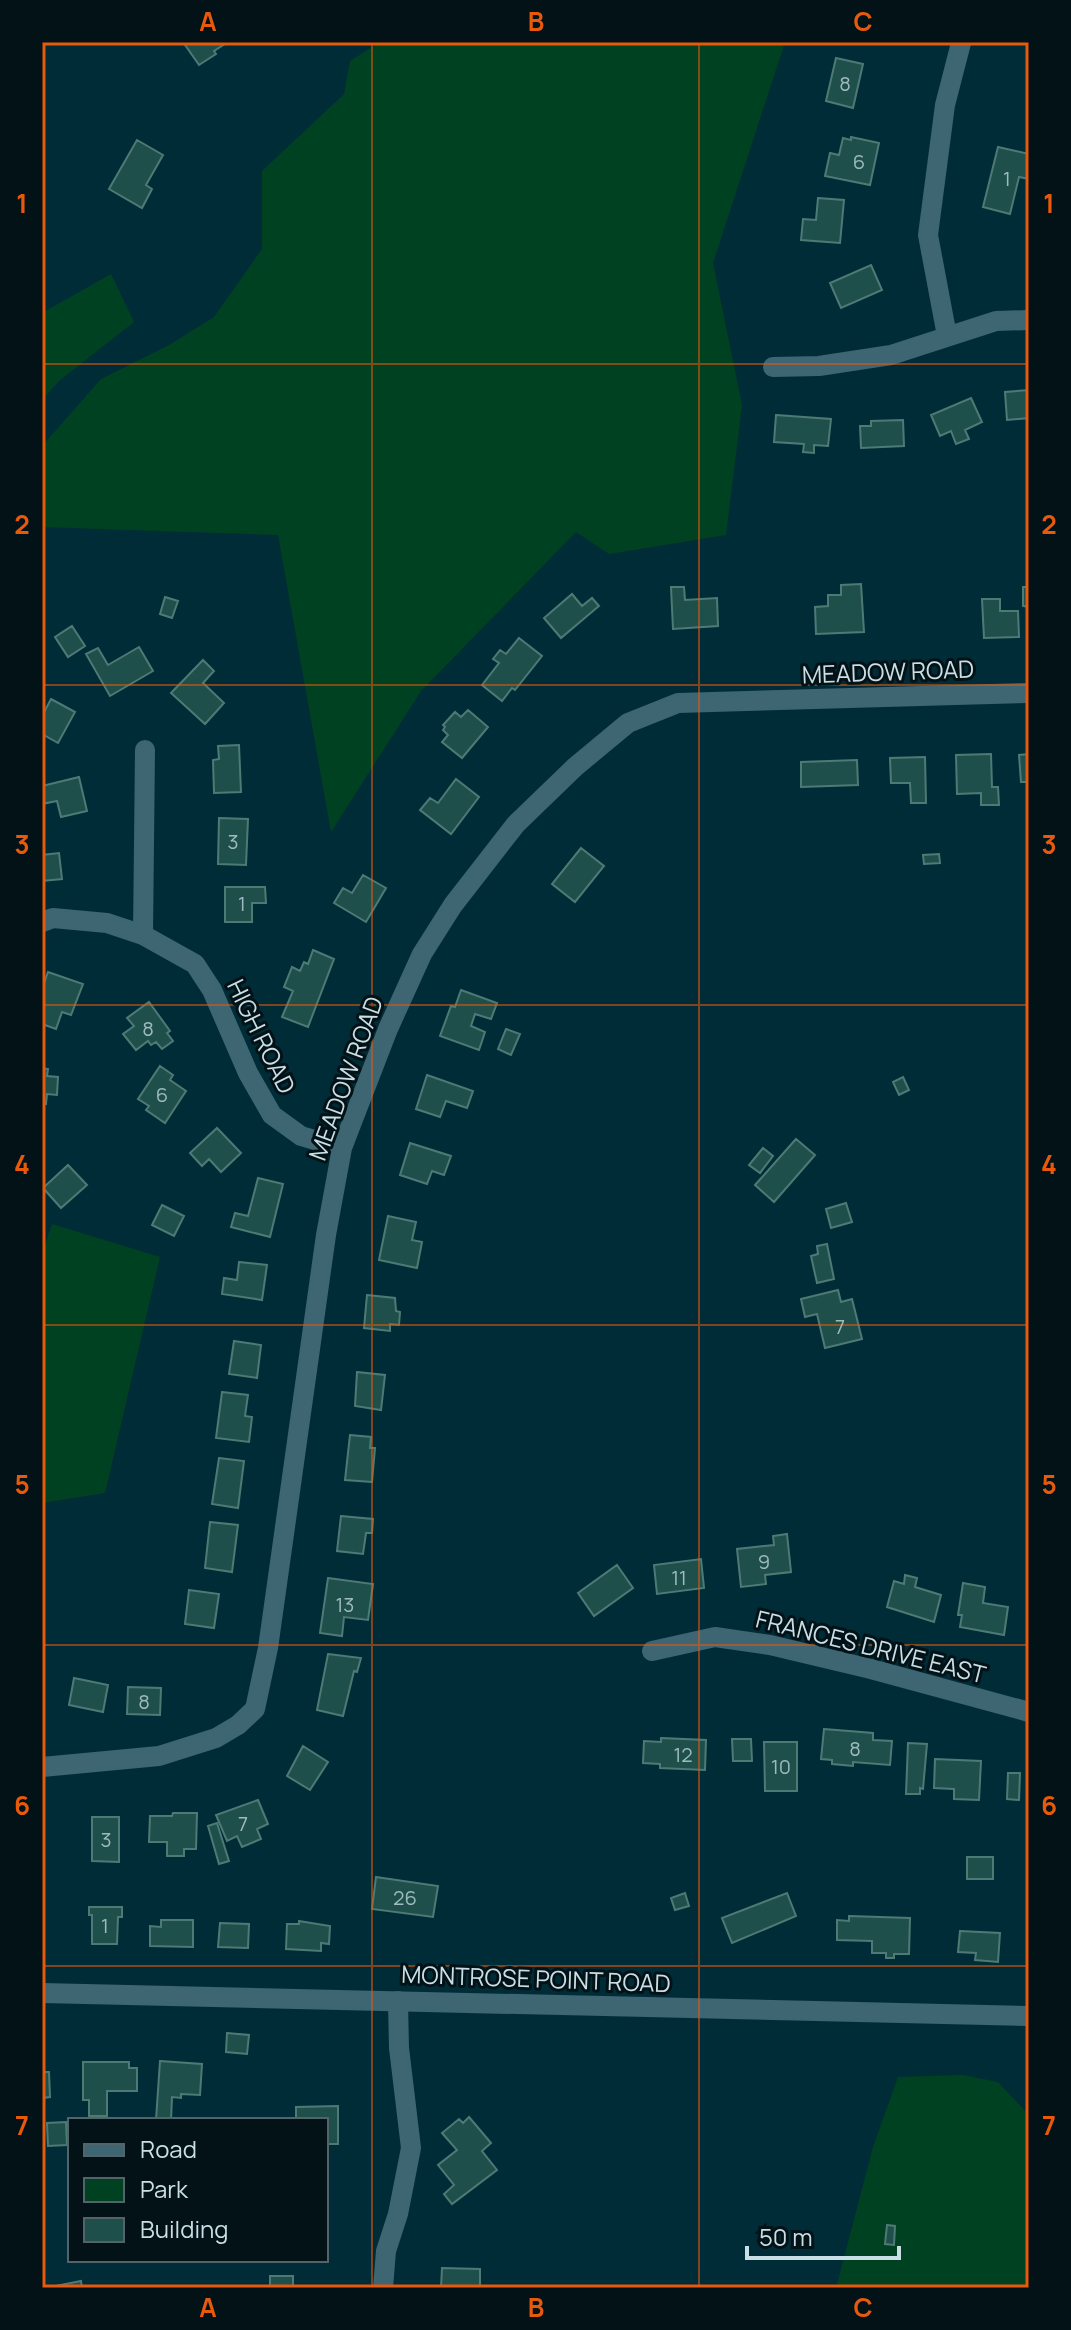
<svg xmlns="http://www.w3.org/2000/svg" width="1071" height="2330" font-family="Manrope,sans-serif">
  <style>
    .green { fill: #004121 }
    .building { fill: #1f4f4b; stroke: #4e7a75; stroke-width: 2 }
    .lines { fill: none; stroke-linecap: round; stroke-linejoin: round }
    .minor { stroke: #3d6572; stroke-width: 20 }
    .tertiary { stroke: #3d6572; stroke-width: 20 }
    .grid { fill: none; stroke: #e8590c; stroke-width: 2; stroke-opacity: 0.55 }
    .labels { text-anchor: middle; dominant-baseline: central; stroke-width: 6; stroke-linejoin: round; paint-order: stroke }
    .number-label { font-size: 20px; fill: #9ebabe }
    .street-label { font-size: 24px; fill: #c9dee5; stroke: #031217 }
    .neatline { fill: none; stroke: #e8590c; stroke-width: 3 }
    .grid-label { font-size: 26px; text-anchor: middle; font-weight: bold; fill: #e8590c }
  </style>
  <rect width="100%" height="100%" fill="#002c38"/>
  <!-- green -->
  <path class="green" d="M380 42H785L713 263 742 405 726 535 609 554 576 532 421 691 331 832 278 535 42 527V446L101 379 169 345 214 317 262 249V171L344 94 350 61Z
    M111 274 134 322 59 381 42 400V313Z
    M52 1224 160 1257 105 1493 42 1503V1254Z
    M963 2075 998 2082 1029 2115V2288H836L873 2147 898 2077Z"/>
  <!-- building -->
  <path class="building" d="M183 42H228L214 51 216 54 199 65Z
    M836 58 863 64 853 108 826 101Z
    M851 137 879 143 870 185 825 176 830 153 839 155 843 138 851 140Z
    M137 140 163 155 146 185 152 189 142 208 109 189Z
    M998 147 1029 154V179L1019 177 1010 214 983 207Z
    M818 198 844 200 840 243 801 240 803 219 816 220Z
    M871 265 882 290 841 308 830 283Z
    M1029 390V418L1007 420 1005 392Z
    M971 398 982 422 965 430 969 439 956 444 951 431 940 436 931 415Z
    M776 415 831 419 828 446 814 445V453L803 452 804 444 774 442Z
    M903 420 904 446 861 448 860 426H871V421Z
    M861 584 864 632 816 634 815 607 828 606V595H841V585Z
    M671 587H684L685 600 717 598 718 626 673 629Z
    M1023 587H1029V607L1023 606Z
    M572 594 582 606 592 598 599 606 561 638 544 618Z
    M165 597 178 601 172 618 160 614Z
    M982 599H1000V611H1018L1019 637 984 638Z
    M72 626 85 646 68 657 55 637Z
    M519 638 542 656 515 690 512 688 502 701 482 685 499 663 493 659 500 650 506 654Z
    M139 647 153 671 110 696 86 654 98 648 108 665Z
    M203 660 214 671 203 683 224 703 205 724 171 693Z
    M51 699 75 712 58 743 42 734V716Z
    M468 710 488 727 462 758 442 742 448 735 443 730 445 727 443 725 455 712 461 717Z
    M239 745 241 792 214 793 213 760 219 759 218 746Z
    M991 754 992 787H998L999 805H981V793L957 794 956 755Z
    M1029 754V782H1021L1019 755Z
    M925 757 926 803H911L910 783H891L890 758Z
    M857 760 858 785 801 787V762Z
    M79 777 87 811 61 817 57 801 42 804V786Z
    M456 779 479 797 451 834 420 810 430 798 438 803Z
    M219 818 248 819 246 865 218 864Z
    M581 848 604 866 575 902 552 884Z
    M59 853 62 879 42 881V855Z
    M939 854 940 863 924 864 923 855Z
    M363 875 386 888 366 922 334 903 343 888 352 893Z
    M225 887H265L266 903H252V922H225Z
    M313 950 334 959 308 1027 282 1017 293 991 284 987 292 967 300 971 304 962 308 964Z
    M48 972 83 984 71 1015 62 1012 56 1029 42 1024V989Z
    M461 990 497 1003 491 1019 475 1014 471 1026 485 1032 479 1050 440 1036 451 1006 455 1007Z
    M149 1002 170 1031 167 1033 173 1041 162 1049 156 1042 151 1045 148 1041 136 1050 123 1034 134 1026 127 1018Z
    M506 1029 520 1034 511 1055 498 1049Z
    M160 1066 173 1075 170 1080 186 1091 165 1123 146 1110 149 1106 138 1099Z
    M42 1068 48 1069 47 1076 58 1077 57 1095 47 1094 46 1104 42 1103Z
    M427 1075 473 1091 467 1108 446 1101 440 1117 416 1109Z
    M903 1077 909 1090 899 1095 893 1082Z
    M217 1128 241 1153 221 1172 209 1159 202 1166 190 1153Z
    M796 1139 815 1155 774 1202 755 1185Z
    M410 1143 451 1156 444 1175 432 1171 427 1184 400 1175Z
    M763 1148 773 1156 760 1173 749 1165Z
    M68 1165 87 1185 61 1208 43 1188Z
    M258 1178 283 1184 270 1237 231 1227 235 1213 248 1216Z
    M846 1203 852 1222 831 1228 826 1209Z
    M162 1205 184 1216 174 1236 152 1225Z
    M388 1216 416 1222 412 1240 422 1242 417 1268 379 1260Z
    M827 1244 834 1279 817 1283 811 1256 818 1254 817 1246Z
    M239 1262 267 1265 262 1300 222 1294 224 1278 237 1280Z
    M838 1290 841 1302 852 1299 862 1339 825 1348 817 1314 805 1317 801 1299Z
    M367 1295 395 1298 396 1311 400 1312 399 1325 390 1324V1331L364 1328Z
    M234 1341 261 1345 257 1378 229 1374Z
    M357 1372 385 1375 381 1410 355 1406Z
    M222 1392 248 1395 245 1416 252 1417 249 1442 216 1438Z
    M350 1435 371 1437 370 1448H375L372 1482 345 1480Z
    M219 1458 244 1461 238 1508 212 1504Z
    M341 1516 373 1519 372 1533H366L363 1554 337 1551Z
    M210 1522 238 1525 232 1572 205 1568Z
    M787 1534 791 1572 765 1575 766 1584 741 1587 737 1549 774 1545 773 1536Z
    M701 1559 704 1588 657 1594 654 1565Z
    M617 1565 633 1588 594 1616 578 1593Z
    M905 1575 917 1578 915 1587 941 1595 934 1622 887 1607 894 1581 904 1584Z
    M328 1578 373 1584 368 1620 344 1617 342 1636 320 1633Z
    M963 1583 985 1587 983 1603 1008 1607 1004 1635 960 1627 962 1615H958Z
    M189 1590 219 1594 214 1628 185 1624Z
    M328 1654 361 1658 357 1672 354 1671 343 1716 317 1710Z
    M74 1678 108 1685 103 1712 69 1705Z
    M128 1687 161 1688 160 1715 127 1714Z
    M824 1729 873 1733V1740L892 1741 890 1765 853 1762V1766L832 1764V1760L821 1759Z
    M661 1738 706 1740 705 1770 660 1768V1764L643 1763 644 1741 661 1742Z
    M732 1739H751L752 1761H733Z
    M764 1742H797V1791H765Z
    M908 1743 927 1744 923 1789 920 1788V1794H906Z
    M303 1746 328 1762 310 1790 287 1776Z
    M935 1759 981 1761 979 1800 954 1799V1789L934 1788Z
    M1008 1773H1020L1019 1800 1007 1799Z
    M258 1800 268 1824 257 1829 261 1839 242 1847 237 1836 227 1841 216 1815Z
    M173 1813H197L196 1849H184V1856H167V1842H149L150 1816H172Z
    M92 1817H119V1862L92 1861Z
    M217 1823 229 1861 219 1864 208 1826Z
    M967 1857H993V1879H967Z
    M376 1877 438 1886 433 1917 372 1909Z
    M685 1893 689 1906 675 1910 671 1898Z
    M787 1893 796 1916 732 1943 722 1918Z
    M89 1907H122V1917H118L117 1944H92V1915H89Z
    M849 1916 910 1918 909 1954H894V1958H886V1953H872V1941L837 1940V1920L849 1921Z
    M161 1920H193V1947L150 1946V1926L161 1927Z
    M299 1921 330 1926 329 1944 321 1943V1951L286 1949 287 1924H299Z
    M220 1923 249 1924 248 1948 218 1947Z
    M960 1931 1000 1933 998 1962 975 1960 976 1953 958 1952Z
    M227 2033 249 2035 247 2054 226 2052Z
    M160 2061 202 2064 200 2095 181 2094V2098L172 2097 171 2120H156Z
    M83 2062H129V2068H137V2091H107V2116H89V2100H83Z
    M42 2072H49L50 2097 42 2098Z
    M338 2106V2144H326V2120H296V2107Z
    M469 2117 491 2143 482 2151 497 2170 452 2204 444 2194 454 2185 438 2165 457 2150 442 2133 459 2119 463 2123Z
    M66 2122 67 2145 48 2146 47 2123Z
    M887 2225 895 2226 894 2245 885 2244Z
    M442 2268 480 2269V2288H441Z
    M270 2276H293V2288H270Z
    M81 2281 82 2288H55V2286Z"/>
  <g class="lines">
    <!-- minor -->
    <path class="minor" d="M947 336 928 235 945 105 961 43
      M773 367 819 366 891 355 996 321 1029 320
      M42 922 53 918 107 923 143 935 195 964 212 990 248 1073 272 1115 301 1136 342 1148
      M143 935 145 750
      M652 1651 715 1637 770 1645 871 1669 1029 1712
      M42 1767 159 1756 216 1738 238 1725 255 1709 268 1648 326 1235 342 1148 388 1029 422 954 453 905 516 824 575 767 628 723 678 703 1029 693
      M383 2288 386 2251 398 2214 411 2148 399 2048 398 2001"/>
    <!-- tertiary -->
    <path class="tertiary" d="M42 1993 1029 2016"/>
  </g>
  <!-- grid -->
  <path class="grid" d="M372 42V2288M699 42V2288M42 364H1029M42 685H1029M42 1005H1029M42 1325H1029M42 1645H1029M42 1966H1029"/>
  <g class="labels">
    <!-- number labels -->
    <g class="number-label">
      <text x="845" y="83">8</text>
      <text x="859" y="161">6</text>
      <text x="1007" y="178">1</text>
      <text x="233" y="841">3</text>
      <text x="242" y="903">1</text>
      <text x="148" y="1028">8</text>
      <text x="162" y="1094">6</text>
      <text x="840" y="1326">7</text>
      <text x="764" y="1561">9</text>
      <text x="679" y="1577">11</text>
      <text x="345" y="1604">13</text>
      <text x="144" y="1701">8</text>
      <text x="855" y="1748">8</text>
      <text x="683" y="1754">12</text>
      <text x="781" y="1766">10</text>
      <text x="243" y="1823">7</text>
      <text x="106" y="1839">3</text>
      <text x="405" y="1897">26</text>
      <text x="105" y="1925">1</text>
    </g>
    <!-- street labels -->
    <g class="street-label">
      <text transform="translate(888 671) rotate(-2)">MEADOW ROAD</text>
      <text transform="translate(262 1036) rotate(64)">HIGH ROAD</text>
      <text transform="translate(345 1078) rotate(-70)">MEADOW ROAD</text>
      <text transform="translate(871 1646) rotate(14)">FRANCES DRIVE EAST</text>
      <text transform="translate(536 1978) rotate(2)">MONTROSE POINT ROAD</text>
    </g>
  </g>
  <!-- border -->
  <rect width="1071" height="2330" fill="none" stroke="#031217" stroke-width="88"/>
  <!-- legend -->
  <rect x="68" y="2118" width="260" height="144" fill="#031217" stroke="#526469" stroke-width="2"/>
  <rect x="84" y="2144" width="40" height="12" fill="#3d6572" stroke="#526469" stroke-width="2"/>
  <text x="140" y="2158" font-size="24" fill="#c9dee5">Road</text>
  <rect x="84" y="2178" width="40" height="24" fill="#004121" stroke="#526469" stroke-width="2"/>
  <text x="140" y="2198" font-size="24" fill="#c9dee5">Park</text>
  <rect x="84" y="2218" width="40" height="24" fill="#1f4f4b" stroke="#526469" stroke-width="2"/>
  <text x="140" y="2238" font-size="24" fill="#c9dee5">Building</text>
  <!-- scale -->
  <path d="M747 2246v12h152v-12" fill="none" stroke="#c9dee5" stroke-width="4"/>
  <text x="759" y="2246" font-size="24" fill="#c9dee5" stroke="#031217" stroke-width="6" paint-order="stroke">50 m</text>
  <rect x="44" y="44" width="983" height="2242" class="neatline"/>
  <g class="grid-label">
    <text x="208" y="31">A</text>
    <text x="536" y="31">B</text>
    <text x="863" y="31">C</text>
    <text x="22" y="213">1</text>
    <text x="1049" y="213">1</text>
    <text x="22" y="534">2</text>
    <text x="1049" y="534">2</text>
    <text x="22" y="854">3</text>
    <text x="1049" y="854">3</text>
    <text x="22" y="1174">4</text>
    <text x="1049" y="1174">4</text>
    <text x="22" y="1494">5</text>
    <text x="1049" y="1494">5</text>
    <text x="22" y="1815">6</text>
    <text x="1049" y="1815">6</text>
    <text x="22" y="2135">7</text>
    <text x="1049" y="2135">7</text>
    <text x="208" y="2317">A</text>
    <text x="536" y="2317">B</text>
    <text x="863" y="2317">C</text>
  </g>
</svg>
